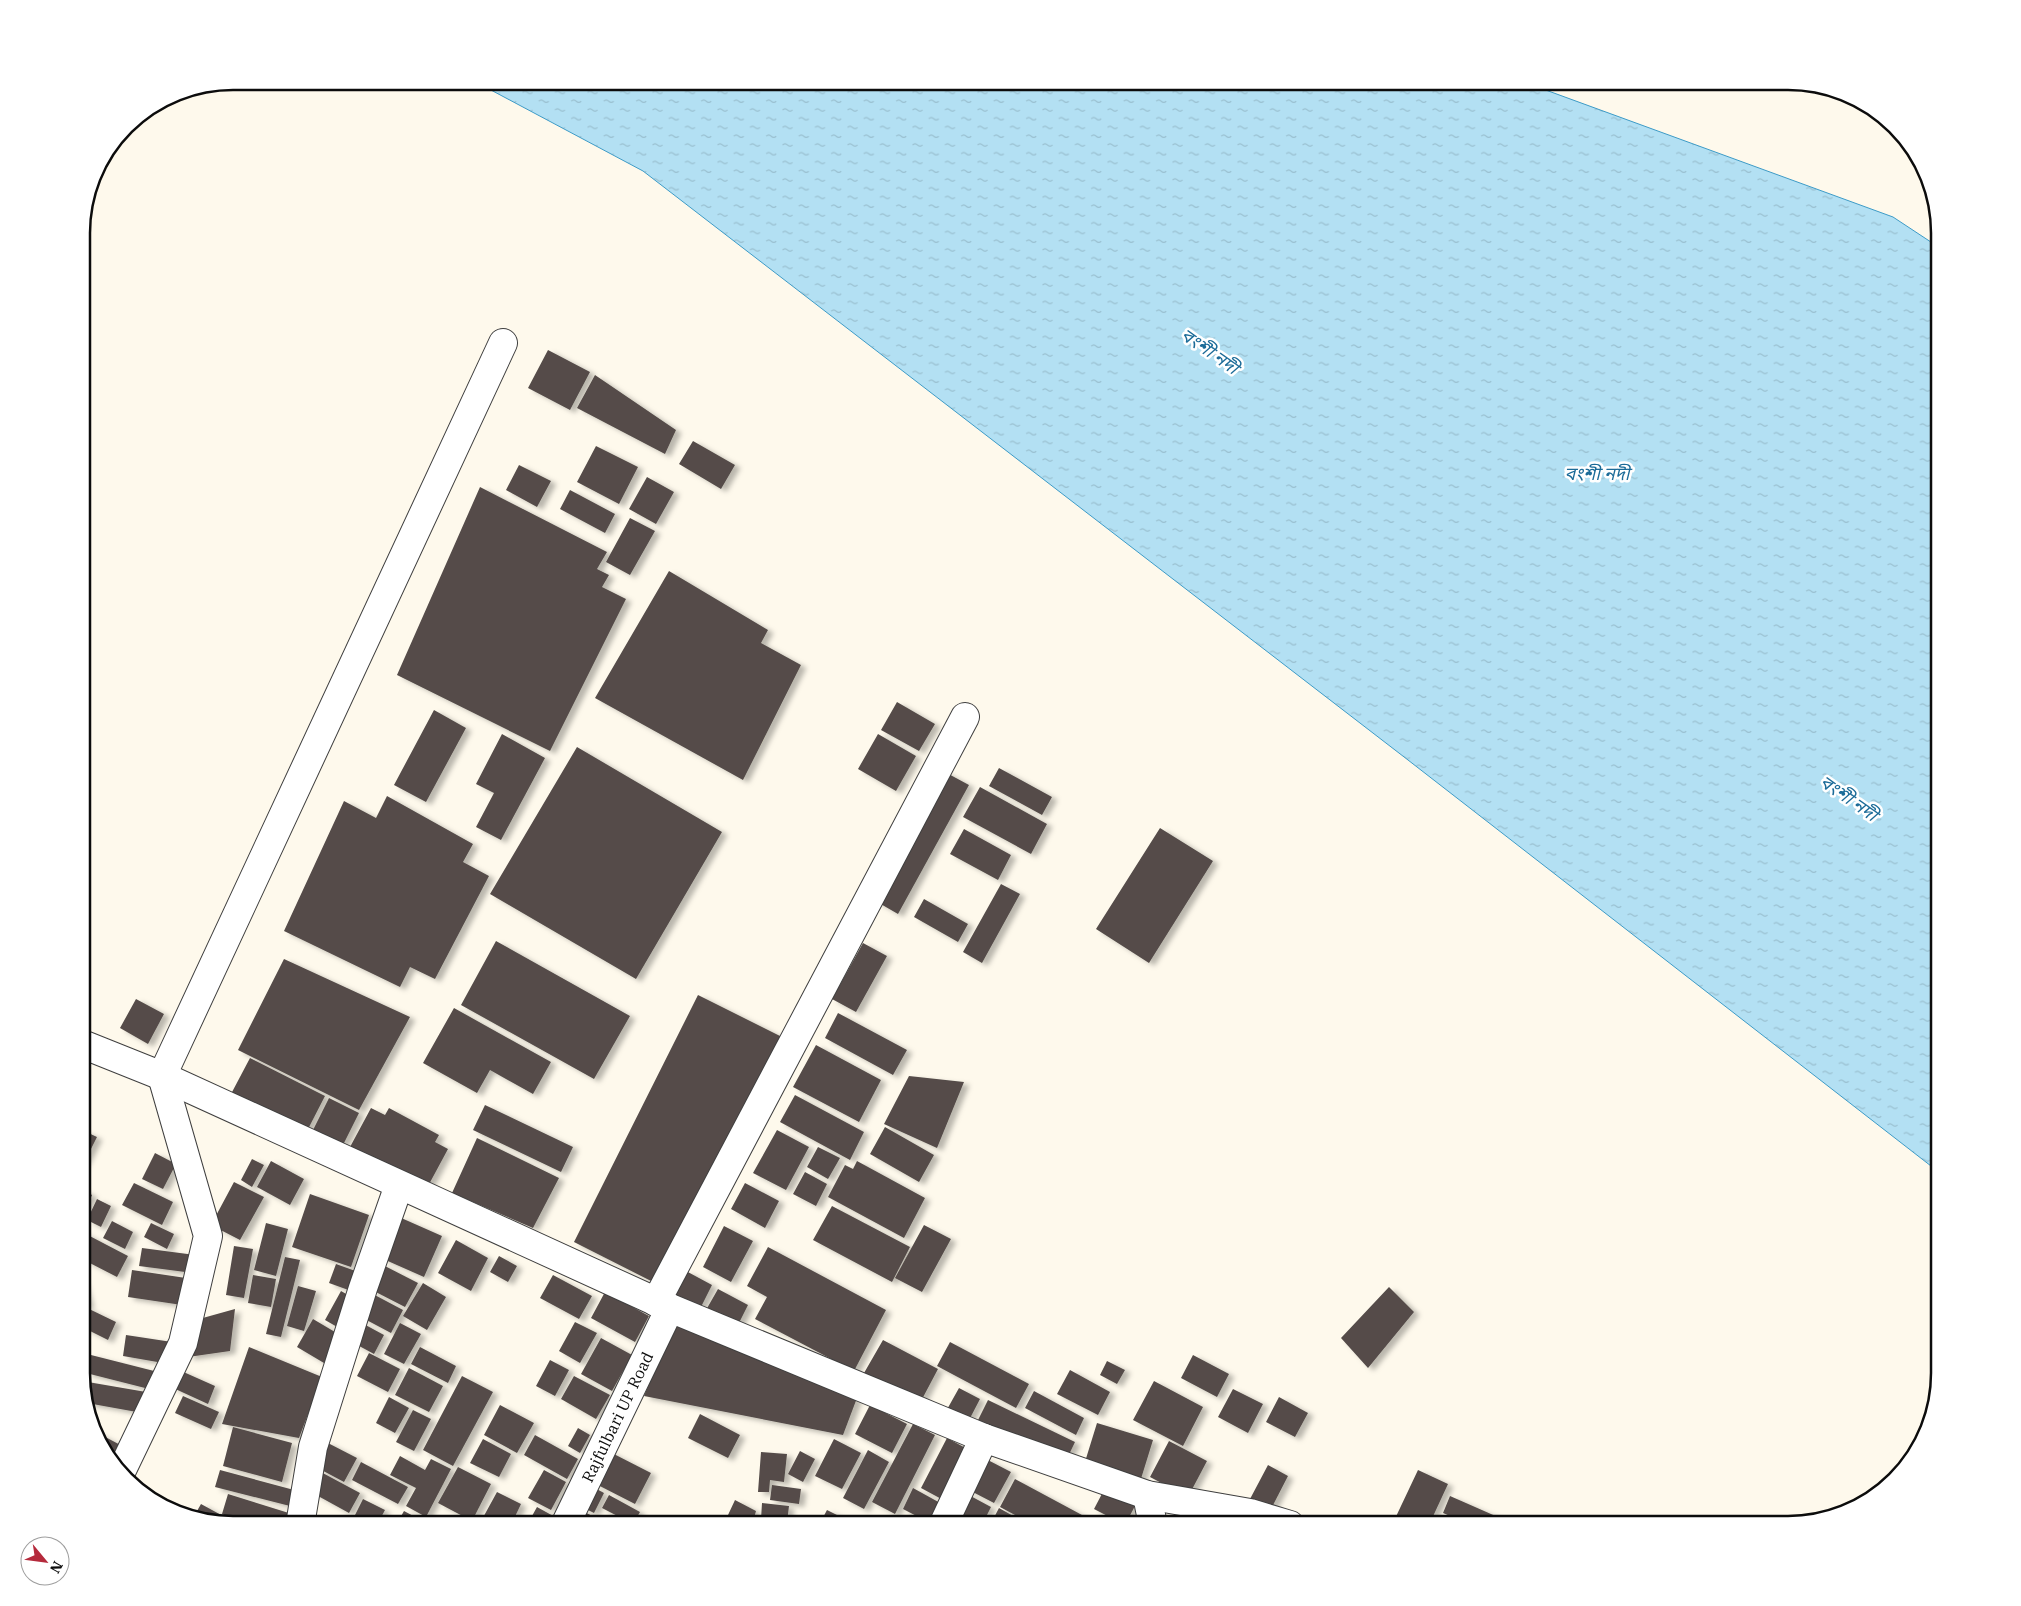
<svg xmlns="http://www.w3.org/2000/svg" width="2021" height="1606" font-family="'IBM Plex Serif','Noto Sans Bengali',serif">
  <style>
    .water { fill: url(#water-ripples); stroke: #3d9bc7 }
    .building { fill: #544c49; filter: url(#shadow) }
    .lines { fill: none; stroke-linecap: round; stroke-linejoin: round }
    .minor-casing { stroke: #3f3f3f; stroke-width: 30 }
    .tertiary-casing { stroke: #3f3f3f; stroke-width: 30 }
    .minor { stroke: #fff; stroke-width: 28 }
    .tertiary { stroke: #fff; stroke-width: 28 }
    .labels { text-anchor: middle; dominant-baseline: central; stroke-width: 5; stroke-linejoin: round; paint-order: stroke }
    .street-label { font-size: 16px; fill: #0c0c0c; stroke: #fff }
    .water-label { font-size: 18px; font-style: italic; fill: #1b6b98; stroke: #fff }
    .rim { fill: none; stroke: #0c0c0c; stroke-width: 2.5 }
  </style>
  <defs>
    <pattern id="water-ripples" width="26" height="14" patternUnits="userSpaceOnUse" patternTransform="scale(1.25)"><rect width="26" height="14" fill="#b3e0f3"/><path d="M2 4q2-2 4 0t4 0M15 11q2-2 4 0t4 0" fill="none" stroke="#99bfcf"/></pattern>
    <filter id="shadow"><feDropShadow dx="5.5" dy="3" stdDeviation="2.5" flood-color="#0004"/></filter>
  </defs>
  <rect width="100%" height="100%" fill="#fef9ec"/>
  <!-- water -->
  <path class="water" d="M474 81H1521L1893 217 1940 248V1173L1408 760 643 171Z"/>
  <!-- building -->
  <path class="building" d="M548 350 590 372 570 410 528 388Z
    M595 375 676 430 665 454 577 408Z
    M693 441 735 465 721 489 679 464Z
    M596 446 638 467 619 504 577 482Z
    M519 465 551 481 537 507 506 490Z
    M647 477 674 492 656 524 629 509Z
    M480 487 607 552 597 569 609 575 602 587 626 599 550 751 397 675Z
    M570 490 615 514 605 533 560 509Z
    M630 518 655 531 630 575 606 562Z
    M669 571 768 630 761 643 801 665 743 780 595 698Z
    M897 702 935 724 919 751 881 730Z
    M434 710 466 728 426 802 394 785Z
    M502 734 545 758 501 840 476 827 494 793 476 784Z
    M878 734 916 756 896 791 858 769Z
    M577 747 722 832 636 979 490 894Z
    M999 768 1052 797 1042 815 989 786Z
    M943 771 969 785 898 914 872 899Z
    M980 787 1047 824 1031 854 963 817Z
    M387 796 473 844 463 862 489 876 435 979 410 967 400 987 284 931 344 801 376 818Z
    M1160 828 1213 861 1149 963 1096 929Z
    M964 829 1011 855 998 880 950 854Z
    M1001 884 1020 894 982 963 963 952Z
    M924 899 968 924 958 942 914 917Z
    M496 941 630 1016 594 1079 461 1005Z
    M863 943 887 956 856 1012 832 999Z
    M284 959 410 1017 359 1110 238 1050Z
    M698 995 782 1037 657 1284 574 1242Z
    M136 999 164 1014 148 1044 120 1028Z
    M454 1008 551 1062 533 1094 490 1070 477 1093 423 1063Z
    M838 1013 907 1050 893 1075 825 1038Z
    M816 1045 881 1080 859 1122 793 1087Z
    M250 1058 325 1096 306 1133 231 1094Z
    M909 1076 964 1082 937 1148 884 1124Z
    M795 1095 864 1132 850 1160 780 1122Z
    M329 1098 359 1113 343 1145 313 1130Z
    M485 1105 573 1147 561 1172 473 1130Z
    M371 1108 385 1115 389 1108 439 1135 435 1142 448 1149 427 1188 350 1147Z
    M885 1127 934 1155 919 1182 870 1154Z
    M82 1130 97 1137 82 1167Z
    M777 1130 809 1147 786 1190 753 1173Z
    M477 1138 559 1178 533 1228 452 1193Z
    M818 1147 840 1158 828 1179 807 1167Z
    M155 1153 176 1164 163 1189 142 1179Z
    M252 1159 264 1165 252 1187 241 1180Z
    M271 1161 304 1179 290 1205 257 1187Z
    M857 1161 925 1198 904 1238 828 1197 845 1165 853 1169Z
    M805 1172 827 1184 816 1206 793 1194Z
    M234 1182 264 1197 240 1240 211 1225Z
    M134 1183 173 1202 162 1225 122 1205Z
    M745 1183 779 1201 765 1228 731 1209Z
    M82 1189 92 1195 85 1211 82 1209Z
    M310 1194 369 1215 351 1267 292 1247Z
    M97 1199 111 1206 101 1227 87 1220Z
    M832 1206 910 1247 892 1282 813 1240Z
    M399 1217 442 1236 424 1277 381 1258Z
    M112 1221 133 1232 125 1249 103 1238Z
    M151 1223 174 1234 167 1249 144 1237Z
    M266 1223 288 1229 276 1276 254 1270Z
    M924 1225 951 1239 922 1292 895 1278Z
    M724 1226 753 1241 731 1282 703 1267Z
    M82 1232 128 1256 117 1277 82 1259Z
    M456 1240 488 1258 471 1291 438 1273Z
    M234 1246 253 1249 244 1298 226 1295Z
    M768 1247 886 1310 854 1371 755 1319 767 1297 747 1286Z
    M142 1248 195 1255 193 1273 139 1266Z
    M499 1256 517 1266 508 1282 490 1272Z
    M285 1257 300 1260 281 1337 266 1334Z
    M336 1264 361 1273 354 1292 329 1283Z
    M381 1264 418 1283 405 1307 368 1288Z
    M132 1270 186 1278 182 1305 128 1297Z
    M686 1271 712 1285 696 1317 669 1302Z
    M253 1275 276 1279 271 1307 248 1303Z
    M553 1275 592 1296 579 1319 540 1298Z
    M82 1278 89 1305 82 1307Z
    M423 1283 446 1297 427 1330 403 1316Z
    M298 1286 316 1291 304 1331 287 1326Z
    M1389 1287 1414 1312 1368 1368 1341 1338Z
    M718 1289 748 1305 737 1327 706 1310Z
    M341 1291 355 1299 339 1328 325 1320Z
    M605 1292 649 1316 635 1342 591 1318Z
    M371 1293 403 1310 391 1333 359 1316Z
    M85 1307 116 1322 108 1340 82 1327V1315Z
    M235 1309 230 1351 188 1357 192 1321Z
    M313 1319 340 1335 324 1363 297 1347Z
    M360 1322 384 1335 374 1354 350 1341Z
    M575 1322 597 1333 580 1363 559 1351Z
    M675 1322 857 1398 843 1435 644 1396Z
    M400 1323 421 1334 404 1364 384 1354Z
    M126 1335 172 1342 169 1364 123 1356Z
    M601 1338 632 1355 612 1391 581 1374Z
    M883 1340 938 1369 920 1403 864 1373Z
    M950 1342 1029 1384 1016 1408 937 1366Z
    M249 1347 322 1377 299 1438 222 1424Z
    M420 1347 456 1366 448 1383 411 1364Z
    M369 1353 400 1369 388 1392 357 1376Z
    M91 1355 158 1372 153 1390 86 1373Z
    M1193 1355 1229 1374 1217 1397 1181 1378Z
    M550 1360 569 1370 555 1396 536 1386Z
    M1107 1361 1125 1370 1117 1384 1100 1375Z
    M409 1368 443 1386 429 1412 395 1395Z
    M179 1370 215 1386 208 1404 171 1387Z
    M1070 1370 1110 1392 1098 1415 1057 1394Z
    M462 1376 493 1392 453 1466 423 1450Z
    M574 1376 610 1395 596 1419 561 1399Z
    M82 1381 152 1393 148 1414 87 1403Z
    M1154 1381 1203 1407 1183 1446 1133 1420Z
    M959 1388 980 1399 967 1424 945 1413Z
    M1233 1389 1263 1404 1248 1433 1218 1417Z
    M1034 1391 1084 1418 1076 1435 1025 1408Z
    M183 1396 219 1412 211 1429 175 1413Z
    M389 1397 409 1408 395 1433 376 1423Z
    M1279 1397 1308 1413 1295 1437 1266 1422Z
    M988 1400 1075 1442 1065 1463 978 1420Z
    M500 1405 534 1423 517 1453 484 1435Z
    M870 1405 907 1424 892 1453 855 1434Z
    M413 1410 431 1419 414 1451 396 1442Z
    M700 1414 740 1435 728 1458 688 1438Z
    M1097 1423 1153 1440 1140 1482 1084 1465Z
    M913 1424 935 1435 895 1514 872 1502Z
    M233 1427 292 1443 282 1482 223 1466Z
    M578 1428 590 1435 580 1453 568 1446Z
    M94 1431 126 1448 116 1466 97 1441Z
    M535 1435 578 1459 567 1479 524 1455Z
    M947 1438 973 1452 947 1502 921 1488Z
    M483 1439 511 1454 499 1477 470 1463Z
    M834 1439 861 1453 842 1489 815 1476Z
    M1169 1441 1207 1461 1188 1497 1150 1477Z
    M326 1442 357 1458 344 1482 314 1466Z
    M868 1450 889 1462 864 1509 843 1498Z
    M608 1451 651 1473 635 1504 592 1482Z
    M800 1451 815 1459 803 1482 788 1474Z
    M761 1452 787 1454 784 1482 770 1480 769 1492H758Z
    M400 1456 425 1470 431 1459 451 1469 426 1517 406 1506 416 1488 390 1475Z
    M984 1458 1011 1472 994 1503 967 1489Z
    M361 1462 408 1487 398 1504 352 1480Z
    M1268 1465 1288 1476 1271 1509 1250 1499Z
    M458 1467 491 1484 472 1521 438 1503Z
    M220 1470 294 1490 290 1506 215 1487Z
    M544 1470 566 1482 551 1510 528 1498Z
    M1418 1470 1448 1484 1429 1525H1392Z
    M319 1471 360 1493 349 1513 309 1491Z
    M1015 1479 1082 1515 1077 1525H1034L1000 1507Z
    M772 1485 801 1489 799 1504 770 1500Z
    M593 1487 604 1493 594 1513 582 1507Z
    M913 1488 942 1504 932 1524 903 1509Z
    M1105 1488 1136 1504 1125 1525 1094 1509Z
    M497 1492 521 1504 511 1525H484L480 1523Z
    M965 1493 991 1507 982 1525H970L953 1515Z
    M228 1494 292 1514 289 1525H256L228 1516 244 1525 223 1523 227 1516 222 1514Z
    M609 1495 640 1512 633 1524 602 1508Z
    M1450 1496 1516 1525H1471L1443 1513Z
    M363 1499 385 1510 377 1525H350Z
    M735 1500 756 1511 752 1525H736L738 1521 728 1515Z
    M762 1503 789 1506 787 1522 761 1519Z
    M201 1504 223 1516 219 1523 193 1518Z
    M537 1507 555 1517 551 1525H527Z
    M999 1508 1029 1525H990Z
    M579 1509 596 1518 592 1525H570Z
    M827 1510 849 1521 846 1525H819Z
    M404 1511 419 1519 416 1525H396Z
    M1090 1517 1104 1525H1085Z
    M441 1518 452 1525H437Z
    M760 1522 780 1523V1525H760Z"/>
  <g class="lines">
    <!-- minor casing -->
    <g class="minor-casing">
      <g id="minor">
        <path d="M656 1302 965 717"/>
        <path d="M121 1472 183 1343 208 1236 162 1076 503 343"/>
        <path d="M1147 1495 1153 1525"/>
        <path d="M300 1525 313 1447 363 1288 399 1185"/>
        <path id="s1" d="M565 1525 670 1308"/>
        <path d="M943 1525 984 1438"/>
      </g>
    </g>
    <!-- tertiary casing -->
    <g class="tertiary-casing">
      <path id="tertiary" d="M82 1044 162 1076 670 1308 984 1438 1147 1495 1250 1513 1290 1525"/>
    </g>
    <!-- minor -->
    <use href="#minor" class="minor"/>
    <!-- tertiary -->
    <use href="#tertiary" class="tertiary"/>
  </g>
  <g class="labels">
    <!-- street labels -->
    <g class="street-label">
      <text stroke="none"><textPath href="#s1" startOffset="120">Rajfulbari UP Road</textPath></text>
    </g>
    <!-- water labels -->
    <g class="water-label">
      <text transform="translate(1210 351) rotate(35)">বংশী নদী</text>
      <text x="1597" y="473">বংশী নদী</text>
      <text transform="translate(1849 798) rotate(35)">বংশী নদী</text>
    </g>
  </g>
  <!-- crop -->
  <path d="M0 0H2021V1606H0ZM233 90H1788A143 143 0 0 1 1931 233V1373A143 143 0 0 1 1788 1516H233A143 143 0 0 1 90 1373V233A143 143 0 0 1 233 90Z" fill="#fff" fill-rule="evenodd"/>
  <path class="rim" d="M233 90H1788A143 143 0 0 1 1931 233V1373A143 143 0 0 1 1788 1516H233A143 143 0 0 1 90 1373V233A143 143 0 0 1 233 90Z"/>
  <!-- north arrow -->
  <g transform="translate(45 1561) rotate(119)"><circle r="24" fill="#ffffff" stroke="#9e9e9e"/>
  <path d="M0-4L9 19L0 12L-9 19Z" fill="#b52a3c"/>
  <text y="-8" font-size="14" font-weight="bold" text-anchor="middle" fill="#0c0c0c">N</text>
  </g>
</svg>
